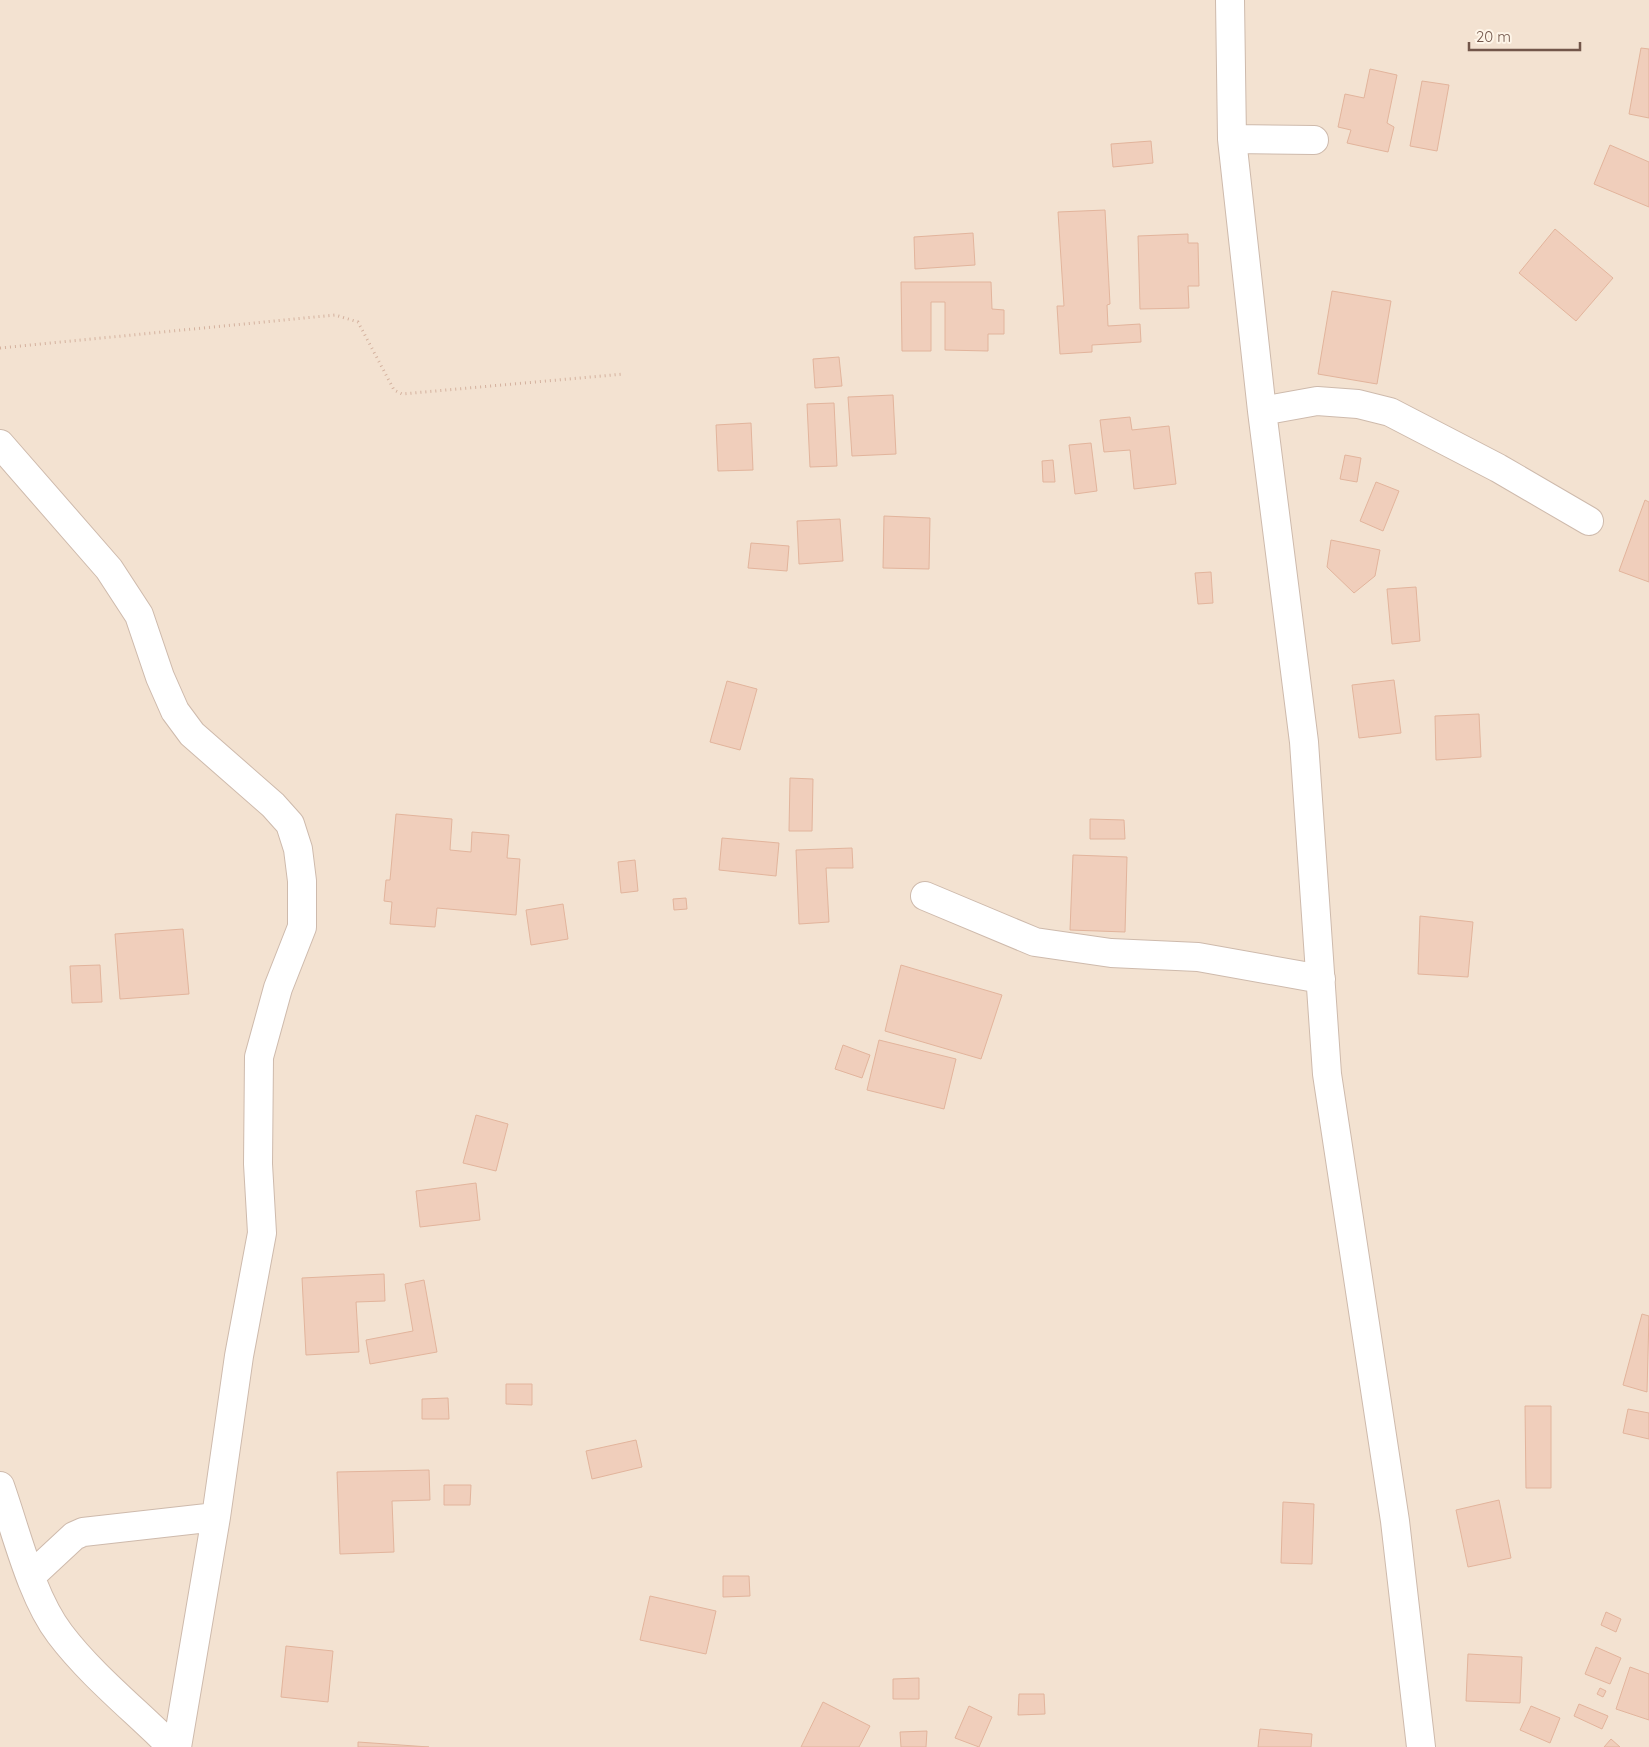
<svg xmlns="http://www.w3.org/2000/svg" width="1649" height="1747" font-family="Quicksand,sans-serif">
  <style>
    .residential { fill: #f3e2d1 }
    .building { fill: #f0cebb; stroke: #e2b49c }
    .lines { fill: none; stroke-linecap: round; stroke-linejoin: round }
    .minor-casing { stroke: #cebaac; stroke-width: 30 }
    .path { stroke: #d4b19e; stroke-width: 3; stroke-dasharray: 1 4; stroke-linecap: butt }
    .minor { stroke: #fff; stroke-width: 28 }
  </style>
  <rect width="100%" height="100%" fill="#fbf1e2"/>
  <!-- residential -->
  <path class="residential" d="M0 0H1649V1747H0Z"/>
  <!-- building -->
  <path class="building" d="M1641 48 1649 49V118L1629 114Z
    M1370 69 1397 75 1387 123 1394 127 1388 152 1347 143 1351 130 1338 127 1345 94 1364 98Z
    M1422 81 1449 85 1437 151 1410 146Z
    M1151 141 1153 163 1113 167 1111 144Z
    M1610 145 1649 162V207L1594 184Z
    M1105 210 1110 304 1107 305 1108 326 1140 324 1141 342 1092 345V352L1060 354 1057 306H1064L1058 212Z
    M1555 229 1613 278 1576 321 1519 273Z
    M973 233 975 265 915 269 914 237Z
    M1188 234V243H1198L1199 286H1188L1189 308 1140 309 1138 236Z
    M901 282H991L992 309 1004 310V334H988V351L945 350V302H931V351H902Z
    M1332 291 1391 301 1377 384 1318 374Z
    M839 357 842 386 815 388 813 359Z
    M893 395 896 454 852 456 848 397Z
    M834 403 837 466 810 467 807 404Z
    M1130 417 1132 430 1169 426 1176 484 1134 489 1130 450 1104 452 1100 420Z
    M751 423 753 470 718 471 716 425Z
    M1091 443 1097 491 1075 494 1069 445Z
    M1345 455 1361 458 1357 482 1340 479Z
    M1053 460 1055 482H1043L1042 461Z
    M1376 482 1399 491 1383 531 1360 521Z
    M1645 500 1649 502V582L1619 571Z
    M884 516 930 518 929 569 883 568Z
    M840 519 843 561 799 564 797 521Z
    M1331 540 1380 550 1375 576 1354 593 1327 567Z
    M751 543 789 546 787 571 748 568Z
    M1211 572 1213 603 1198 604 1195 573Z
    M1416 587 1420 641 1392 644 1387 589Z
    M1394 680 1401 733 1359 738 1352 685Z
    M727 681 757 689 740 750 710 742Z
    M1479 714 1481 757 1436 760 1435 716Z
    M790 778 813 779 812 831H789Z
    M396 814 452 819 450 850 471 852 472 832 509 835 507 858 520 859 516 915 437 908 435 927 390 924 392 902 384 901 386 880H390Z
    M1090 819 1124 820 1125 839H1090Z
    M722 838 779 843 776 876 719 870Z
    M852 848 853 868H826L829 922 799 924 796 850Z
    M1073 855 1127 857 1125 932 1070 930Z
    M635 860 638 891 621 893 618 862Z
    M686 898 687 909 674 910 673 899Z
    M563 904 568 939 531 945 526 910Z
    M1420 916 1473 922 1468 977 1418 974Z
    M183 929 189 994 120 999 115 934Z
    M100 965 102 1002 72 1003 70 966Z
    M901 965 1002 995 981 1059 885 1031Z
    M879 1040 956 1059 944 1109 867 1090Z
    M843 1045 870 1055 862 1078 835 1069Z
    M476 1115 508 1124 496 1171 463 1163Z
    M476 1183 480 1220 420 1227 416 1191Z
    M384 1274 385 1301 356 1302 359 1352 306 1355 302 1278Z
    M424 1280 437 1352 370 1364 366 1340 413 1331 405 1284Z
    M1642 1314 1649 1316 1647 1392 1623 1385Z
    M506 1384H532V1405L506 1404Z
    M448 1398 449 1419H422V1399Z
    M1525 1406H1551V1488H1526Z
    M1628 1409 1649 1413V1439L1623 1433Z
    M636 1440 642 1467 592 1479 586 1451Z
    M429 1470 430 1500 392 1501 394 1552 340 1554 337 1472Z
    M444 1485H471L470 1505H444Z
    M1499 1500 1511 1558 1468 1567 1456 1510Z
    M1283 1502 1314 1504 1312 1564 1281 1563Z
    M723 1576H749L750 1596 723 1597Z
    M650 1596 716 1611 706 1654 640 1640Z
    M1606 1612 1621 1619 1616 1632 1601 1625Z
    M286 1646 333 1651 328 1702 281 1697Z
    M1596 1647 1621 1658 1610 1684 1585 1674Z
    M1468 1654 1522 1657 1520 1703 1466 1701Z
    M1630 1667 1649 1674V1720L1616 1709Z
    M919 1678V1699H893V1679Z
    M1600 1688 1606 1691 1603 1697 1597 1694Z
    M1019 1694H1044L1045 1714 1018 1715Z
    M823 1702 870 1726 859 1747H801Z
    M1579 1704 1608 1716 1602 1729 1574 1716Z
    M969 1706 992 1717 979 1747 955 1738Z
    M1531 1706 1560 1718 1550 1743 1520 1730Z
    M1260 1729 1312 1734 1311 1747H1258Z
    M927 1731 926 1747H901L900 1732Z
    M1611 1739 1620 1747H1604Z
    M358 1742 429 1747H358Z"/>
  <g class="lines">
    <!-- minor casing -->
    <g class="minor-casing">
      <path id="minor" d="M1230 0 1232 139 1262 411 1304 742 1327 1074 1395 1521 1421 1747
        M1232 139 1314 140
        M1262 411 1317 401 1358 404 1390 412 1498 468 1589 521
        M0 444 109 569 139 615 160 677 175 711 192 734 273 805 290 824 298 849 302 881V927L278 988 259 1057 258 1164 262 1233 239 1356 216 1517 177 1747
        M925 896 1035 942 1111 953 1198 957 1321 979
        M0 1486C16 1531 31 1596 60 1634 91 1675 135 1710 172 1747
        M31 1576 74 1536 83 1532 216 1517"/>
    </g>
    <!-- path -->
    <path class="path" d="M0 348 335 315 358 322 394 390 402 394 624 374"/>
    <!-- minor -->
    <use href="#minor" class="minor"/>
  </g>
  <!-- scale -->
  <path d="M1469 42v8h111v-8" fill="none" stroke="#72564a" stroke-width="2.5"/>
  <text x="1476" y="42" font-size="15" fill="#72564a" stroke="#fef5e8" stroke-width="4" paint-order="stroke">20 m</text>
</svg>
